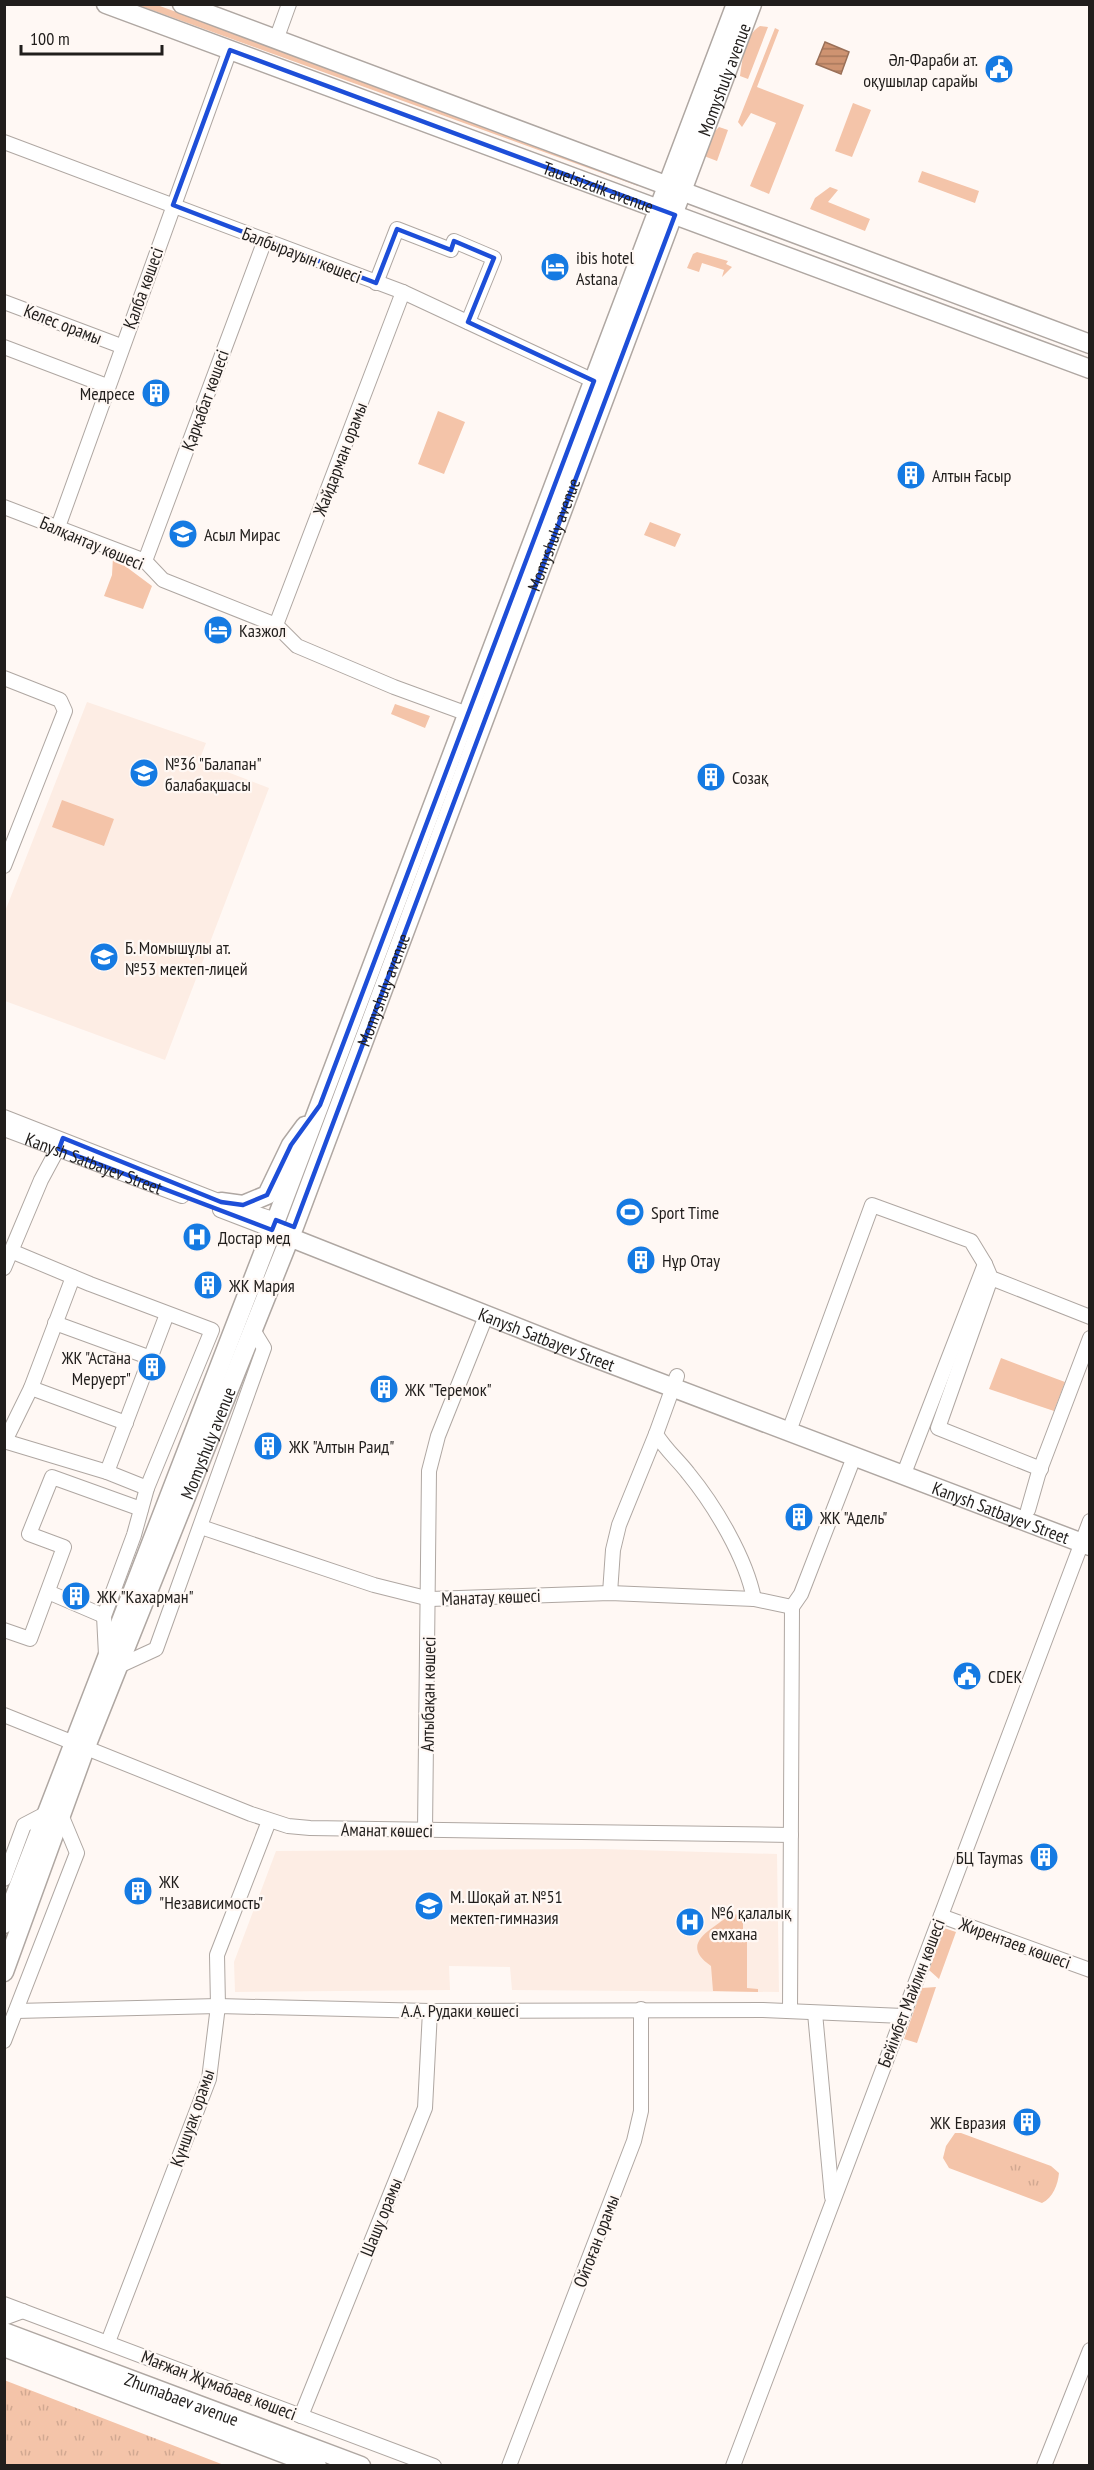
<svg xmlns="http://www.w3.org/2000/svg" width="1094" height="2470" viewBox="0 0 1094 2470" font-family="'PT Sans Narrow',sans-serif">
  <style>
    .built { fill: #fdede4 }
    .green { fill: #f4c4a9 }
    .park { fill: url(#park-tufts) }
    .water { fill: url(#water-rules); stroke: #9a7058; stroke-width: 1.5 }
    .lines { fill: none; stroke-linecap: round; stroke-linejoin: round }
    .minor-casing { stroke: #afa7a2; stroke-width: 16 }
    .major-casing { stroke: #afa7a2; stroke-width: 21 }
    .minor { stroke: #fff; stroke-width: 14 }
    .major { stroke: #fff; stroke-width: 18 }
    .marked { fill: none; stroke: #1d4ed8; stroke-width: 4.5; stroke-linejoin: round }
    .labels { text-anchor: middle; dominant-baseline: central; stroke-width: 4.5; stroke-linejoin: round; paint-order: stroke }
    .poi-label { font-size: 18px; fill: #211e1c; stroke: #fff8f4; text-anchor: start }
    .street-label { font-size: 18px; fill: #211e1c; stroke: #fff8f4 }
  </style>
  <defs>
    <pattern id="park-tufts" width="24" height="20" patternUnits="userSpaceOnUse" patternTransform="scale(1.5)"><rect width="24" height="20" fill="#f4c4a9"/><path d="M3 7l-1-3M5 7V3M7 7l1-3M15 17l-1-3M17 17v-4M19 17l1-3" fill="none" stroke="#d1a891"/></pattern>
    <pattern id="water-rules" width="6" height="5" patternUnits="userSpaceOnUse" patternTransform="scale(1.5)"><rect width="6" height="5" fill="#ce9371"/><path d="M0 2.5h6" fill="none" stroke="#a7775c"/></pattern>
  </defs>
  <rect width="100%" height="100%" fill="#fff8f4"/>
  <path class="built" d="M87 702 206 743 199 761 269 788 165 1060 5 1001 4 914Z
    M602 1849 777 1854 779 1992 512 1990 510 1967 449 1966 450 1990 235 1992 234 1962 276 1851Z"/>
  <path class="green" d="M138 5H157L640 179 638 186Z
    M760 26 768 27 748 79 740 76C743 58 744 36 760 26Z
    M775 28 779 30 757 87 804 105 769 194 750 186 776 123 751 113 742 127 738 122Z
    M853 103 871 110 852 157 835 151Z
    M719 127 728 130 717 161 704 156 713 133Z
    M922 171 979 191 975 203 918 182Z
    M830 187 838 190 828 202 870 219 865 231 810 209 815 198Z
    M697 252 728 261 726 264 732 267 722 277 724 270 702 263 699 272 687 268 693 254Z
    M438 411 465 422 444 474 418 464Z
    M650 522 681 534 675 547 644 535Z
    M113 557 152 586 143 609 104 596 112 575Z
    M395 704 430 716 425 728 391 714Z
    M62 800 114 819 104 846 52 827Z
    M1001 1358 1065 1382 1054 1411 989 1389Z
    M730 1914 743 1915V1929H747V1988L758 1989V1992L713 1991 711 1966C676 1942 717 1928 730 1914Z
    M944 1928 956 1932 939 1979 929 1970Z
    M936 1987 917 2043 904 2039 922 1988Z
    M955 2133H961L1051 2166 1059 2173C1058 2184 1053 2198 1042 2203L949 2168 943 2158 946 2146Z"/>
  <path class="park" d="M1012 2159 1048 2172 1040 2195 1004 2182Z
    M4 2380 224 2465H5Z"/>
  <path class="water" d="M825 42 849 52 841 74 816 64Z"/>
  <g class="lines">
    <g class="minor-casing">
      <g id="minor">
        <path d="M276 40 289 4"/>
        <path d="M4 142 403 292 594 381"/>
        <path d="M376 283 397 229 451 250 454 241 494 258 468 322"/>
        <path d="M4 302 121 346"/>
        <path d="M4 347 107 386"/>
        <path d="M4 507 145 561 163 580 276 625"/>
        <path d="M58 527 230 50"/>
        <path d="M145 561 265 240"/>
        <path d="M276 625 403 292"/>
        <path d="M276 625 297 646 394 687 476 717"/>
        <path d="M4 678 60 700 65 711 4 866"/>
        <path d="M4 1117 221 1202 276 1220"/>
        <path id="s1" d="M4 1129 182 1196"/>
        <path d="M220 1210 272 1230"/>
        <path d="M11 1251 90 1284 212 1330 147 1488 134 1535 104 1616 106 1655"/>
        <path d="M4 1268 41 1180 62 1141"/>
        <path d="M991 1278 938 1428 1041 1469"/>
        <path d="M55 1323 151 1358"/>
        <path d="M677 1376 656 1434C665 1449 678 1460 688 1473 715 1506 746 1558 754 1599"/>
        <path d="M31 1388 126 1423"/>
        <path d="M792 1423 872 1205 971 1241 985 1264 991 1278 1090 1317"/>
        <path d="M4 1441 107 1472 147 1488"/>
        <path d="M5 1441 31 1388 73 1277"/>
        <path d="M107 1472 167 1314"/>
        <path d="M903 1476 985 1264"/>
        <path d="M1028 1510 1038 1475 1090 1338"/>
        <path d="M201 1527 374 1585 430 1599 610 1593 754 1599 792 1607"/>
        <path d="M48 1592 104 1616"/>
        <path d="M610 1593 613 1550 619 1525 656 1434"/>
        <path d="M4 1630 30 1639 64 1547 29 1534 52 1477 141 1509"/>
        <path d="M119 1666 156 1649 264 1348 253 1330"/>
        <path d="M4 1715 251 1814 288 1826 310 1828 791 1835"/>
        <path d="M425 1831 429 1471 438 1436 486 1316"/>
        <path d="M4 1879 24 1825 47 1813"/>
        <path d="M941 1916 1090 1970"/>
        <path d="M16 2011 218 2006 430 2011 763 2010 903 2016"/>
        <path d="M790 2011 792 1607 801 1594 854 1457"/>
        <path d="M815 2013 832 2197"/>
        <path d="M4 2041 77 1853 62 1817"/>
        <path d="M4 2304 434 2466"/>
        <path d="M4 2318 23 2311"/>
        <path d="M108 2342 209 2079 218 2006 217 1955 269 1821"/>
        <path d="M301 2416 425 2108 430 2011"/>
        <path d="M509 2466 634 2141 641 2111V2009"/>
        <path d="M733 2466 1090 1521"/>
        <path d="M1044 2466 1090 2350"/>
      </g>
    </g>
    <g class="major-casing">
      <g id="major">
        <path id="s2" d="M106 4 1090 369"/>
        <path d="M182 4 1090 344"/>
        <path d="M221 1202 243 1205 267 1195 291 1145 305 1126"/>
        <path id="s3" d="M279 1233 582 1353 1090 1546"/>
        <path d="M4 1924 276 1220 736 4"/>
        <path id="s4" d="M4 1972 85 1749 294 1227 752 4"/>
        <path id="s5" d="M4 2332 361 2466"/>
        <path d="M4 2347 317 2466"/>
      </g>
    </g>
    <use href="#minor" class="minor"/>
    <use href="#major" class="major"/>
  </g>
  <path class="marked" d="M230 50 675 215 294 1227 276 1220 272 1230 59 1149 63 1138 221 1202 243 1205 267 1195 291 1145 320 1105 594 381 468 322 494 258 454 241 451 250 397 229 376 283 173 205Z"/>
  <defs>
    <g id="civic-disc" transform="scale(1.5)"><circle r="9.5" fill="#157ae2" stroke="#fff8f4"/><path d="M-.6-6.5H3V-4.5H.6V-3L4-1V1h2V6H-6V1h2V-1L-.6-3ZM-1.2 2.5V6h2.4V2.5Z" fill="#fff"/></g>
    <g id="hotel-disc" transform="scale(1.5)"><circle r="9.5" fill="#157ae2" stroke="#fff8f4"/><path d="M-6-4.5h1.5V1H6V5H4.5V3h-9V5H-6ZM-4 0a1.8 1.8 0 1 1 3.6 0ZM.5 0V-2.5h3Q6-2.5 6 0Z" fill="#fff"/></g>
    <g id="building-disc" transform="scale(1.5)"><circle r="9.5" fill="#157ae2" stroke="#fff8f4"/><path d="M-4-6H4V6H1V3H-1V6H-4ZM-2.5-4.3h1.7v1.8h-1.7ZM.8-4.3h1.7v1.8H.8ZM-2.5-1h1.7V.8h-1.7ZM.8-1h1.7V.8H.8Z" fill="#fff"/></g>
    <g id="school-disc" transform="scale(1.5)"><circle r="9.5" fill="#157ae2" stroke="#fff8f4"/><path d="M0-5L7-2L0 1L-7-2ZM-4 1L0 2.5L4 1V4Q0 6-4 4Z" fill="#fff"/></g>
    <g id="stadium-disc" transform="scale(1.5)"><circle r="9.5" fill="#157ae2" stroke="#fff8f4"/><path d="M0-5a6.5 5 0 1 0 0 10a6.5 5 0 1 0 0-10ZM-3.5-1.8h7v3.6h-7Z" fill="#fff"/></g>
    <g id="hospital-disc" transform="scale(1.5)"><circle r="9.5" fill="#157ae2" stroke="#fff8f4"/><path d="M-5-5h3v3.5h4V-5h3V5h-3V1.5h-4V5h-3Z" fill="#fff"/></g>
  </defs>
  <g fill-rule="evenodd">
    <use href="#civic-disc" x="999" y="69"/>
    <use href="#hotel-disc" x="555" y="267"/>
    <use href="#building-disc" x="156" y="393"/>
    <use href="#building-disc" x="911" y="475"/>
    <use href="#school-disc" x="183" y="534"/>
    <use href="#hotel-disc" x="218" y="630"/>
    <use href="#school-disc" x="144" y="773"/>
    <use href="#building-disc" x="711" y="777"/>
    <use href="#school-disc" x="104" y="957"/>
    <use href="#stadium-disc" x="630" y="1212"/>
    <use href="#hospital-disc" x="197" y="1237"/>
    <use href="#building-disc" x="641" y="1260"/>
    <use href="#building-disc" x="208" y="1285"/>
    <use href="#building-disc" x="152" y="1367"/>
    <use href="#building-disc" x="384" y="1389"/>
    <use href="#building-disc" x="268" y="1446"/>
    <use href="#building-disc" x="799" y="1517"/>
    <use href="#building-disc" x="76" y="1596"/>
    <use href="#civic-disc" x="967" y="1676"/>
    <use href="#building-disc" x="1044" y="1857"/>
    <use href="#building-disc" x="138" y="1891"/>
    <use href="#school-disc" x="429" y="1906"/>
    <use href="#hospital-disc" x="690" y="1922"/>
    <use href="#building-disc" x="1027" y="2122"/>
  </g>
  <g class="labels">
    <g class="poi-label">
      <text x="978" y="59" text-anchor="end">Әл-Фараби ат.<tspan x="978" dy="21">оқушылар сарайы</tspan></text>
      <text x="576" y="257">ibis hotel<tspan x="576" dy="21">Astana</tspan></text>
      <text x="135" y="393" text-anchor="end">Медресе</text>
      <text x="932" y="475">Алтын Ғасыр</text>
      <text x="204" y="534">Асыл Мирас</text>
      <text x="239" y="630">Казжол</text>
      <text x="165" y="763">№36 "Балапан"<tspan x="165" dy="21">балабақшасы</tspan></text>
      <text x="732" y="777">Созақ</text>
      <text x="125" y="947">Б. Момышұлы ат.<tspan x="125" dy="21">№53 мектеп-лицей</tspan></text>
      <text x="651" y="1212">Sport Time</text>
      <text x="218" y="1237">Достар мед</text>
      <text x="662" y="1260">Нұр Отау</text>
      <text x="229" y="1285">ЖК Мария</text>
      <text x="131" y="1357" text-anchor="end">ЖК "Астана<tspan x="131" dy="21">Меруерт"</tspan></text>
      <text x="405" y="1389">ЖК "Теремок"</text>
      <text x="289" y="1446">ЖК "Алтын Раид"</text>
      <text x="820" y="1517">ЖК "Адель"</text>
      <text x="97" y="1596">ЖК "Кахарман"</text>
      <text x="988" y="1676">CDEK</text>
      <text x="1023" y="1857" text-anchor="end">БЦ Taymas</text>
      <text x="159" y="1881">ЖК<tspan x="159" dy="21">"Независимость"</tspan></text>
      <text x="450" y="1896">М. Шоқай ат. №51<tspan x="450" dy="21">мектеп-гимназия</tspan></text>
      <text x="711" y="1912">№6 қалалық<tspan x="711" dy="21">емхана</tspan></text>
      <text x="1006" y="2122" text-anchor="end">ЖК Евразия</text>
    </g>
    <g class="street-label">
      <text stroke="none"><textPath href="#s4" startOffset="2025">Momyshuly avenue</textPath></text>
      <text stroke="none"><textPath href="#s2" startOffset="525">Tauelsizdik avenue</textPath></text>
      <text transform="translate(302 255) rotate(21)">Балбырауын көшесі</text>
      <text transform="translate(143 288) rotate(-70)">Қалба көшесі</text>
      <text transform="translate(63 324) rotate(21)">Келес орамы</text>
      <text transform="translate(205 400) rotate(-70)">Қарқабат көшесі</text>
      <text transform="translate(340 459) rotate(-69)">Жайдарман орамы</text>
      <text stroke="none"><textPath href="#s4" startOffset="1539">Momyshuly avenue</textPath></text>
      <text transform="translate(92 543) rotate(23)">Балқантау көшесі</text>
      <text stroke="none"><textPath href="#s4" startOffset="1053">Momyshuly avenue</textPath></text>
      <text stroke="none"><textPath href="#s1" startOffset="96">Kanysh Satbayev Street</textPath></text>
      <text stroke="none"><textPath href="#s3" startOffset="288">Kanysh Satbayev Street</textPath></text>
      <text stroke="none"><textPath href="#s4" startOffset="567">Momyshuly avenue</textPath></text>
      <text stroke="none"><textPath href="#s3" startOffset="774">Kanysh Satbayev Street</textPath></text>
      <text transform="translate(491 1597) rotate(-2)">Манатау көшесі</text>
      <text transform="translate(428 1694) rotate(-89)">Алтыбақан көшесі</text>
      <text transform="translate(387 1830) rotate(1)">Аманат көшесі</text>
      <text transform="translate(1015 1943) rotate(20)">Жирентаев көшесі</text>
      <text transform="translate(911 1993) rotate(-69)">Бейімбет Майлин көшесі</text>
      <text x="460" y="2010">А.А. Рудаки көшесі</text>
      <text transform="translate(192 2118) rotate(-71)">Күншуақ орамы</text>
      <text transform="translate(381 2217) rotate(-68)">Шашу орамы</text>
      <text transform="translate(596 2241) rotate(-69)">Ойтоған орамы</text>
      <text transform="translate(219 2385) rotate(21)">Мағжан Жұмабаев көшесі</text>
      <text stroke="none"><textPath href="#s5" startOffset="190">Zhumabaev avenue</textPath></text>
    </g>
  </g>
  <rect width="1094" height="2470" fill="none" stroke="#211e1c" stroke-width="12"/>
  <path d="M21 45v9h141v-9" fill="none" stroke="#211e1c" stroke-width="3"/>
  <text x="30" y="45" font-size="18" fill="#211e1c" stroke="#fff8f4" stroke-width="4.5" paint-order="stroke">100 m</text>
</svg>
